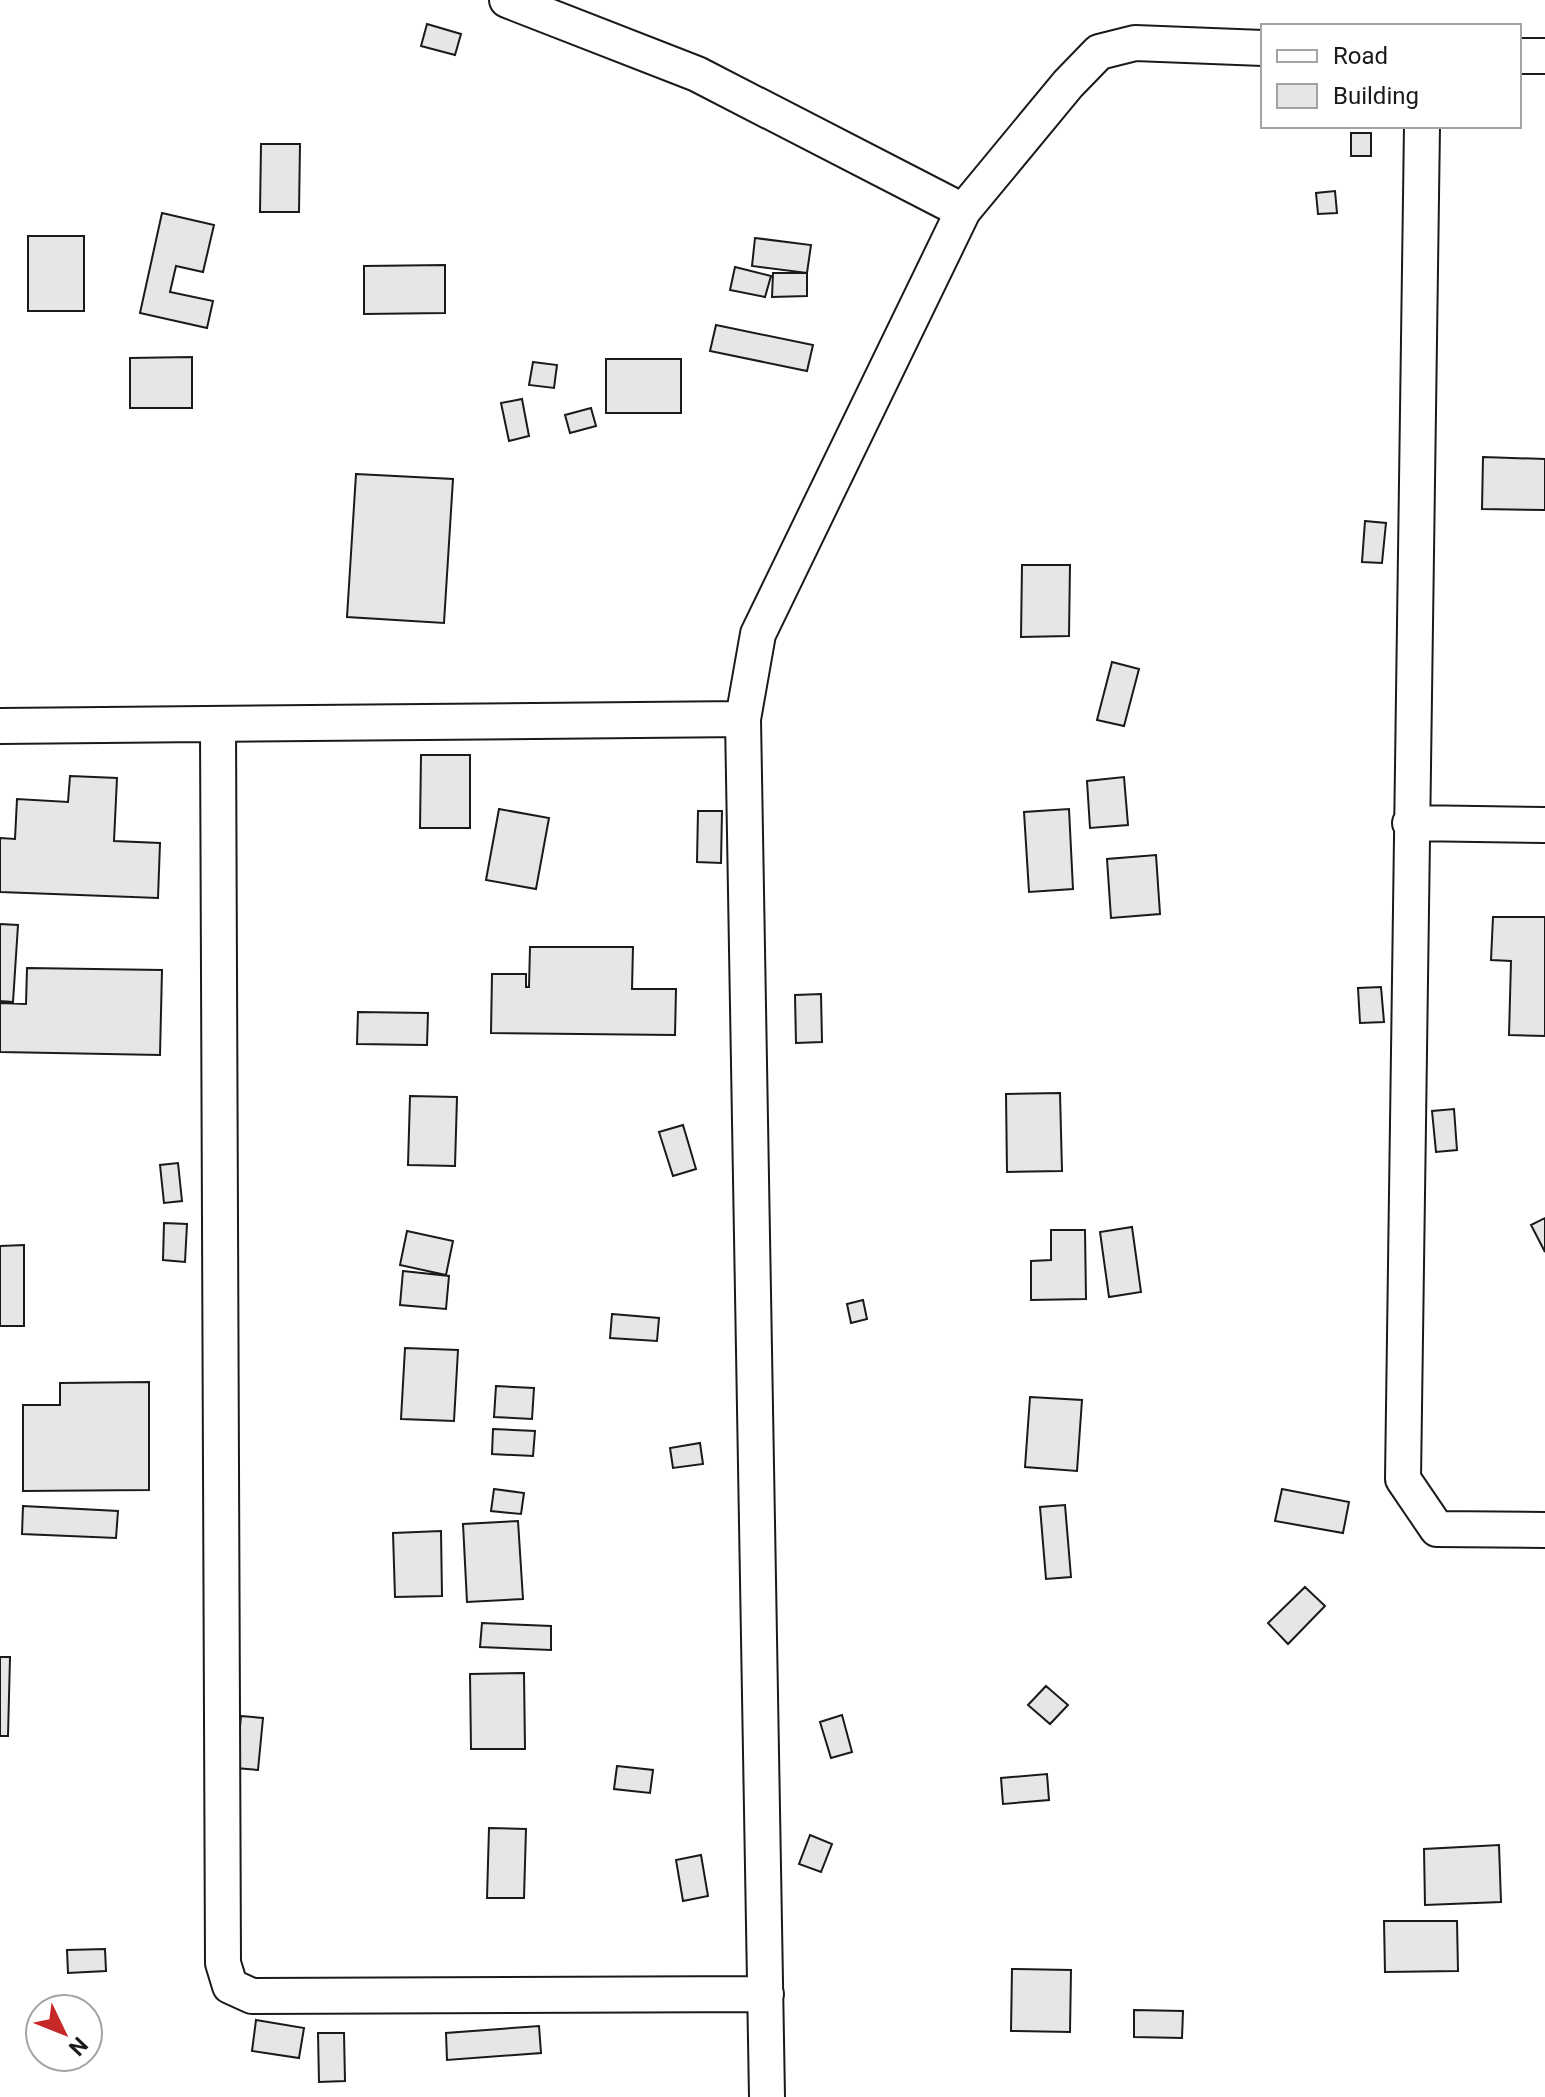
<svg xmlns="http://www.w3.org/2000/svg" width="1545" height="2097" viewBox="0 0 1545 2097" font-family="Roboto,sans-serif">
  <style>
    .building { fill: #e6e6e6; stroke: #1a1a1a; stroke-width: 2 }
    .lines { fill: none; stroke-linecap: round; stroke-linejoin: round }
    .minor-casing { stroke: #1a1a1a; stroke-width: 38 }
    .minor { stroke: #fff; stroke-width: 34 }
  </style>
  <rect width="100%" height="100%" fill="#fff"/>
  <path class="building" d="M427 24 461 34 455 55 421 46Z
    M1351 133H1371V156H1351Z
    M261 144H300L299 212H260Z
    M1335 191 1337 213 1318 214 1316 193Z
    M162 213 214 225 203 272 176 266 170 292 213 301 207 328 140 313Z
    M28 236H84V311H28Z
    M755 238 811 245 807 273 752 266Z
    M445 265V313L364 314V266Z
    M735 267 771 276 765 297 730 290Z
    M773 273H807V296L772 297Z
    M716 325 813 345 807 371 710 351Z
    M192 357V408H130V358Z
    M606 359H681V413H606Z
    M533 362 557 365 554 388 529 385Z
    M522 399 529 436 509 441 501 403Z
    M591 408 596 426 570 433 565 415Z
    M1483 457 1545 459V510L1482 509Z
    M356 474 453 479 444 623 347 617Z
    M1365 521 1386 523 1382 563 1362 562Z
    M1022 565H1070L1069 636 1021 637Z
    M1112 662 1139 669 1124 726 1097 720Z
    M421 755H470V828H420Z
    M70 776 117 778 114 841 160 843 158 898 0 892V838L15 839 17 799 68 802Z
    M1124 777 1128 825 1090 828 1087 781Z
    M499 809 549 818 536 889 486 880Z
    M1069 809 1073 889 1029 892 1024 812Z
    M698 811H722L721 863 697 862Z
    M1156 855 1160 914 1111 918 1107 859Z
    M1493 917H1545V1036L1509 1035 1511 961 1491 960Z
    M0 924 18 925 13 1002 0 1001Z
    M530 947H633L632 989H676L675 1035 491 1033 492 974H526V987H529Z
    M27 968 162 970 160 1055 0 1052V1003L26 1004Z
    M1381 987 1384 1022 1360 1023 1358 988Z
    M821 994 822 1042 796 1043 795 995Z
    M358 1012 428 1013 427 1045 357 1044Z
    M1060 1093 1062 1171 1007 1172 1006 1094Z
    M410 1096 457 1097 455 1166 408 1165Z
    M1454 1109 1457 1150 1436 1152 1432 1111Z
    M683 1125 696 1169 673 1176 659 1132Z
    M178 1163 182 1201 164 1203 160 1165Z
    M1545 1218V1252L1531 1225Z
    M164 1223 187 1224 185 1262 163 1260Z
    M1132 1227 1141 1292 1109 1297 1100 1232Z
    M1051 1230H1085L1086 1299 1031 1300V1261L1051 1260Z
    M407 1231 453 1241 446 1275 400 1265Z
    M24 1245V1326H0V1246Z
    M403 1271 449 1276 446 1309 400 1305Z
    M863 1300 867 1319 851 1323 847 1304Z
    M612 1314 659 1318 657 1341 610 1338Z
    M405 1348 458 1350 454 1421 401 1419Z
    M149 1382V1490L23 1491V1405H60V1383Z
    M496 1386 534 1388 532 1419 494 1417Z
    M1030 1397 1082 1400 1077 1471 1025 1467Z
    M493 1429 535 1431 533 1456 492 1454Z
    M700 1443 703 1464 673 1468 670 1448Z
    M494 1489 524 1493 521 1514 491 1511Z
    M1282 1489 1349 1502 1343 1533 1275 1521Z
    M1065 1505 1071 1577 1046 1579 1040 1507Z
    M23 1506 118 1511 116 1538 22 1534Z
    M518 1521 523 1599 467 1602 463 1524Z
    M441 1531 442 1596 395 1597 393 1533Z
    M1305 1587 1325 1606 1288 1644 1268 1623Z
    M482 1623 551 1626V1650L480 1647Z
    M0 1657H10L8 1736H0Z
    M524 1673 525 1749H471L470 1674Z
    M1046 1686 1068 1705 1050 1724 1028 1705Z
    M842 1715 852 1752 831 1758 820 1722Z
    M241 1716 263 1718 258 1770 236 1768Z
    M617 1766 653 1770 650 1793 614 1789Z
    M1047 1774 1049 1800 1003 1804 1001 1778Z
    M489 1828 526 1829 524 1898H487Z
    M810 1835 832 1844 821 1872 799 1864Z
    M1499 1845 1501 1902 1425 1905 1424 1849Z
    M701 1855 708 1896 683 1901 676 1860Z
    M1384 1921H1457L1458 1971 1385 1972Z
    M105 1949 106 1971 68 1973 67 1950Z
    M1012 1969 1071 1970 1070 2032 1011 2031Z
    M1134 2010 1183 2011 1182 2038 1134 2037Z
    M256 2020 304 2028 299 2058 252 2051Z
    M539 2026 541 2053 447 2060 446 2033Z
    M318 2033H344L345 2081 319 2082Z"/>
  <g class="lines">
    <g class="minor-casing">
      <path id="minor" d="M507 0 697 74 963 211
        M1519 56H1545
        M1422 126 1403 1479 1437 1529 1545 1530
        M743 719 758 634 963 211 1068 84 1099 52 1135 43 1263 48
        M0 726 743 719 767 2097
        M218 726 223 1963 230 1986 252 1996 766 1994
        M1410 823 1545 825"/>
    </g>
    <use href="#minor" class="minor"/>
  </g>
  <rect x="1261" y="24" width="260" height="104" fill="#ffffff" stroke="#a3a3a3" stroke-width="2"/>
  <rect x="1277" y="50" width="40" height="12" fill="#ffffff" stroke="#a3a3a3" stroke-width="2"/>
  <text x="1333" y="64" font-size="24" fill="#1a1a1a">Road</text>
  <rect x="1277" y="84" width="40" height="24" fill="#e6e6e6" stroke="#a3a3a3" stroke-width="2"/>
  <text x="1333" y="104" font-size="24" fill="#1a1a1a">Building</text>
  <g transform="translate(64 2033) rotate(133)"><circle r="38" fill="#ffffff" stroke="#a3a3a3" stroke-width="2"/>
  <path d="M0-6L14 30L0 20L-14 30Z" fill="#c62828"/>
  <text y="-12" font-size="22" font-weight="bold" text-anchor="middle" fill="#1a1a1a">N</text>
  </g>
</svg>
